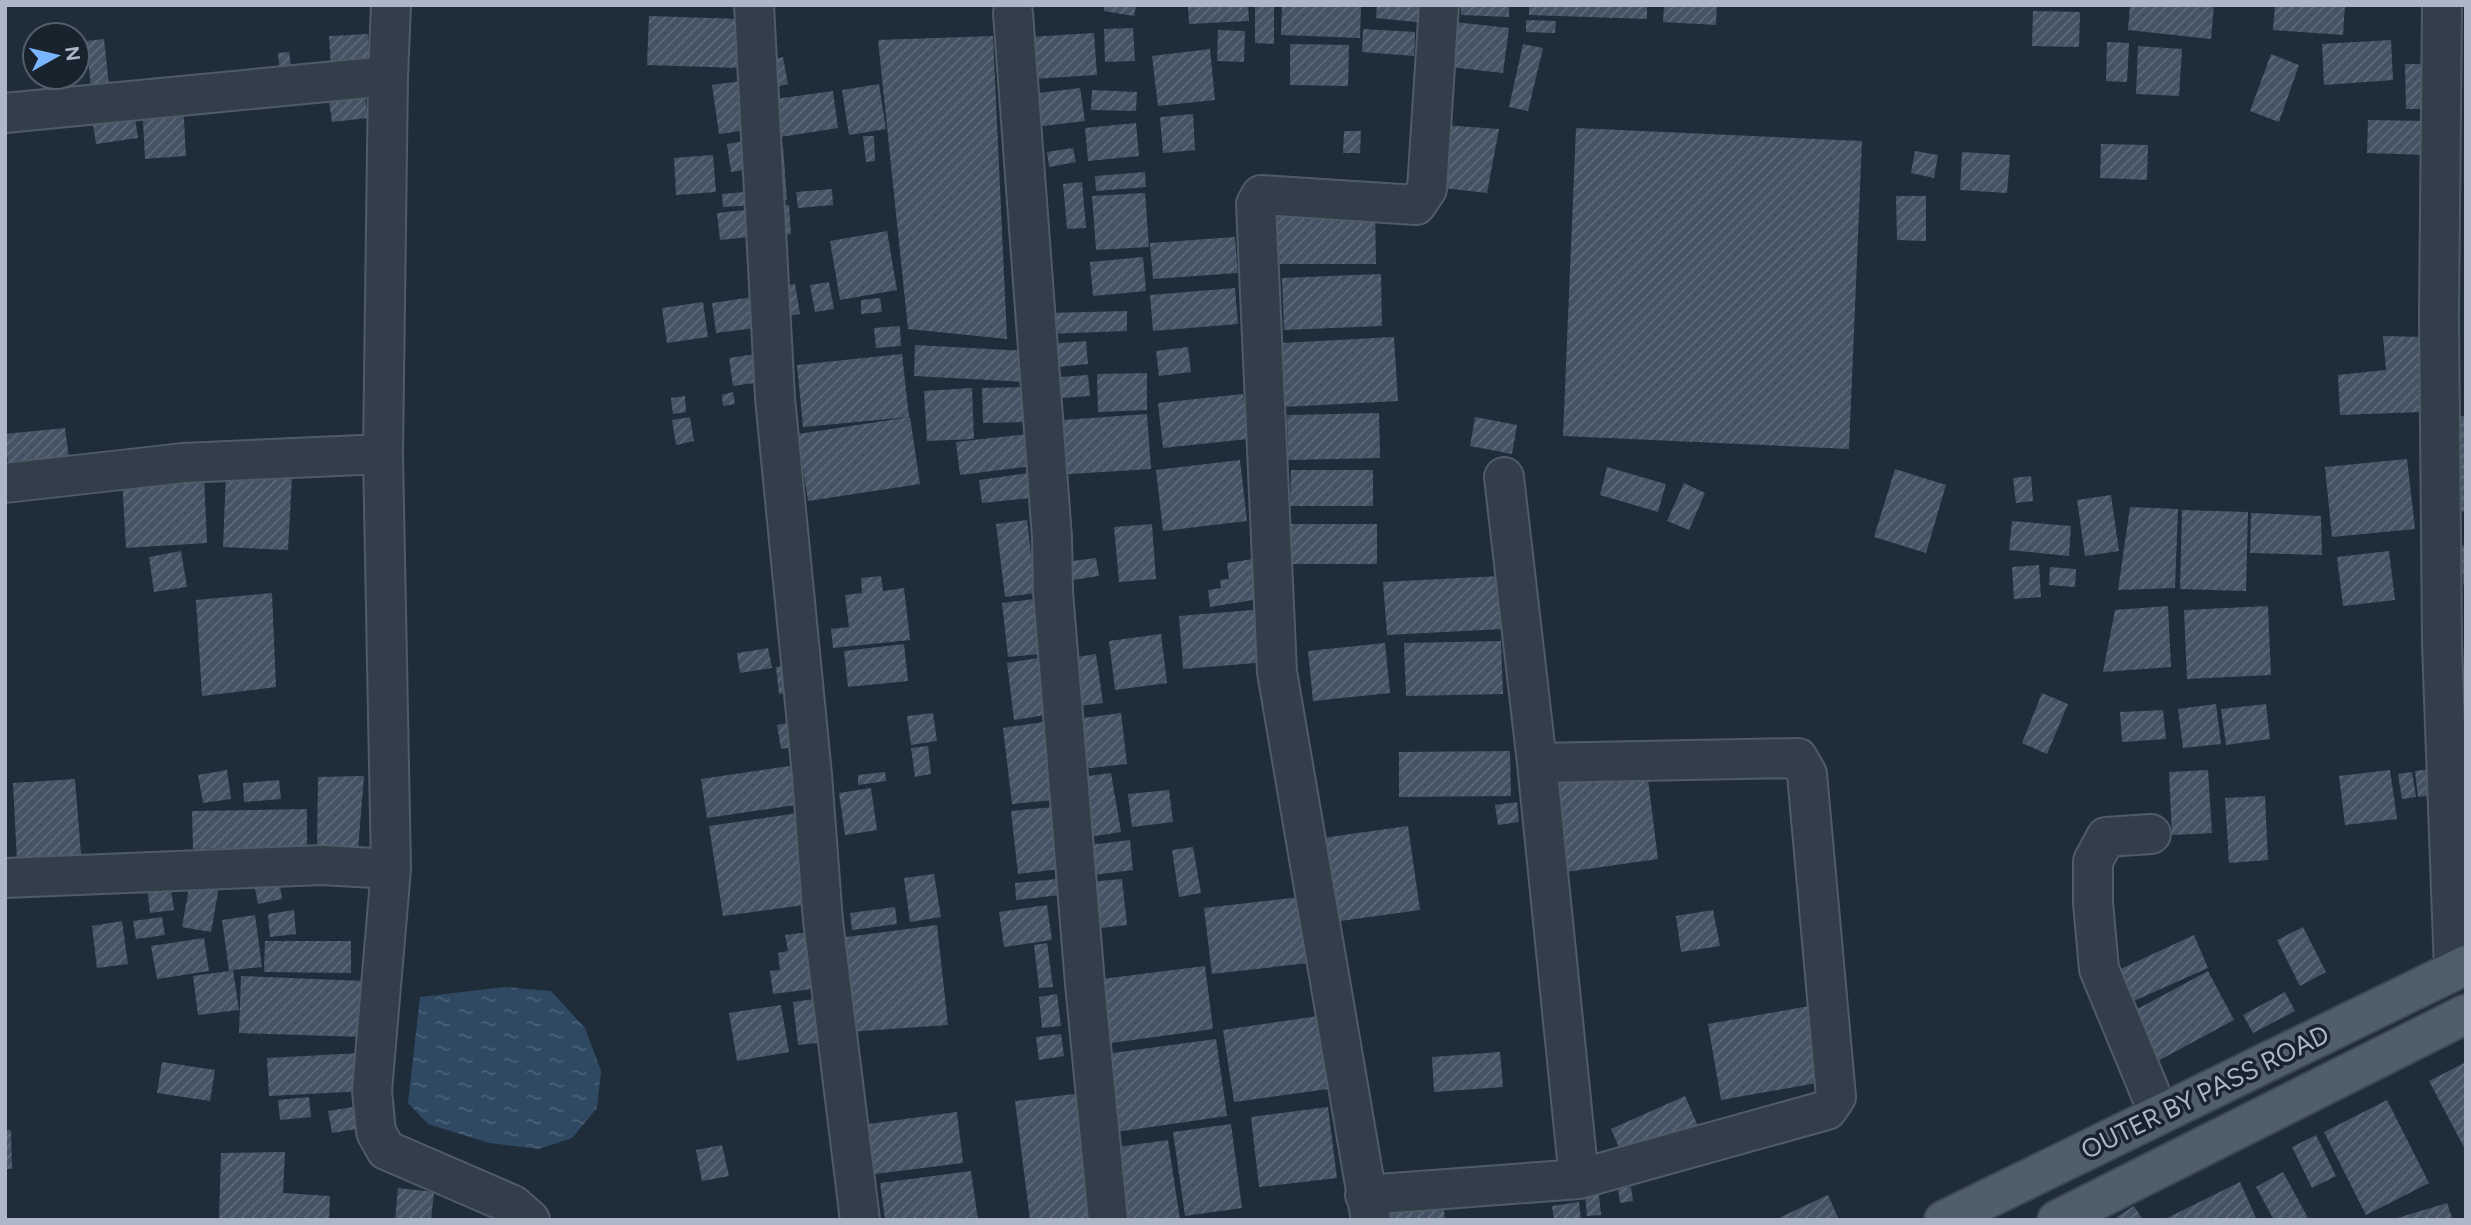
<svg xmlns="http://www.w3.org/2000/svg" width="2471" height="1225" viewBox="0 0 2471 1225" font-family="Figtree,sans-serif">
  <style>
    .water { fill: url(#water-ripples) }
    .building { fill: url(#building-hatch) }
    .lines { fill: none; stroke-linecap: round; stroke-linejoin: round }
    .street-casing { stroke: #505b68; stroke-width: 42 }
    .primary-casing { stroke: #3c4753; stroke-width: 42 }
    .street { stroke: #323e4a; stroke-width: 38 }
    .primary { stroke: #505d6a; stroke-width: 38 }
    .labels { text-anchor: middle; dominant-baseline: central; stroke-width: 7; stroke-linejoin: round; paint-order: stroke }
    .street-label { font-size: 26px; fill: #acb8c7; stroke: #18232e }
  </style>
  <defs>
    <pattern id="water-ripples" width="26" height="14" patternUnits="userSpaceOnUse" patternTransform="scale(1.75)"><rect width="26" height="14" fill="#304962"/><path d="M2 4q2-2 4 0t4 0M15 11q2-2 4 0t4 0" fill="none" stroke="#4b6177"/></pattern>
    <pattern id="building-hatch" width="6" height="6" patternUnits="userSpaceOnUse" patternTransform="scale(1.75)"><rect width="6" height="6" fill="#445364"/><path d="M-1 1l2-2M0 6l6-6M5 7l2-2" fill="none" stroke="#5c6a79"/></pattern>
  </defs>
  <rect width="100%" height="100%" fill="#1f2c3a"/>
  <path class="water" d="M505 987 551 991 585 1028 601 1071 597 1108 572 1138 539 1149 489 1143 428 1124 408 1103 420 997Z"/>
  <path class="building" d="M1105 5H1136L1134 16 1104 11Z
    M1188 5H1248L1249 21 1189 24Z
    M1255 5H1274V44L1255 43Z
    M1282 5 1361 7 1360 38 1281 35Z
    M1377 5H1427L1425 23 1376 18Z
    M1461 5H1509V17L1461 15Z
    M1529 5H1647V19L1529 15Z
    M1664 5H1717L1716 25 1663 22Z
    M2130 5H2214L2211 39 2128 30Z
    M2275 5H2345L2343 35 2273 30Z
    M2033 11 2080 12 2079 47 2032 46Z
    M649 16 741 19 740 68 647 65Z
    M1526 20 1556 21 1555 33 1526 32Z
    M1446 21 1509 28 1503 73 1440 66Z
    M1133 28 1135 61 1105 62 1104 29Z
    M1363 29 1415 32 1414 56 1362 52Z
    M1218 30 1245 31 1244 62 1217 61Z
    M1094 33 1097 75 1032 79 1029 37Z
    M368 34 370 65 331 67 329 36Z
    M993 36 1007 339 908 329 878 40Z
    M104 39 109 85 91 87 86 41Z
    M2391 40 2393 80 2324 85 2322 44Z
    M2107 42 2129 43 2127 82 2106 81Z
    M1290 44 1349 45 1348 86 1290 85Z
    M1523 44 1543 48 1528 111 1509 107Z
    M2138 46 2182 49 2179 96 2136 94Z
    M1210 49 1215 100 1158 106 1152 56Z
    M289 52 292 71 280 73 278 53Z
    M2271 54 2299 65 2279 122 2250 111Z
    M783 57 788 84 769 89 763 62Z
    M2405 64H2432V109H2406Z
    M741 81 748 130 719 134 712 85Z
    M879 84 886 129 849 135 842 90Z
    M1080 88 1085 121 1026 128 1022 95Z
    M1092 90 1137 92 1136 111 1091 110Z
    M364 91 368 118 332 122 328 95Z
    M833 91 838 128 774 138 768 100Z
    M183 102 186 156 145 159 142 103Z
    M133 104 138 138 96 144 91 110Z
    M1193 114 1195 150 1163 153 1160 117Z
    M2368 120 2430 121 2429 155 2367 153Z
    M1136 123 1139 156 1088 161 1085 128Z
    M1443 125 1499 129 1487 193 1443 188Z
    M1576 128 1862 141 1849 449 1563 436Z
    M1344 131H1361L1360 153H1343Z
    M863 136H874L875 161 866 162Z
    M751 140 756 168 731 172 727 144Z
    M2101 144 2148 145 2147 180 2100 178Z
    M783 146 787 200 770 201 766 148Z
    M1073 148 1076 162 1049 167 1047 152Z
    M1915 151 1938 155 1934 178 1911 173Z
    M1962 152 2010 155 2007 193 1960 190Z
    M713 155 716 192 676 195 674 158Z
    M1145 172 1146 187 1096 191 1095 176Z
    M1082 182 1086 228 1067 229 1063 184Z
    M832 189 833 205 798 208 796 192Z
    M755 191 756 205 723 207 722 194Z
    M1145 193 1149 247 1096 250 1092 196Z
    M1896 196H1926V241L1897 240Z
    M789 205 791 234 773 235 771 206Z
    M1375 205 1376 264H1273L1272 206Z
    M754 209 758 236 720 240 717 213Z
    M887 231 897 290 840 300 830 241Z
    M1235 237 1238 273 1153 279 1150 243Z
    M1143 257 1146 291 1093 296 1090 262Z
    M1381 274 1382 326 1284 330 1282 278Z
    M829 282 834 309 815 312 810 285Z
    M795 284 800 314 787 316 783 286Z
    M1235 288 1238 324 1153 331 1150 295Z
    M760 296 764 327 716 333 712 303Z
    M880 298 882 312 861 314V300Z
    M703 302 708 337 667 343 662 308Z
    M1127 311V331L1047 334V313Z
    M900 326 901 346 876 348 874 328Z
    M2383 336 2424 337 2421 412 2340 415 2338 375 2386 370Z
    M1394 337 1398 401 1284 407 1281 343Z
    M1086 341 1088 364 1047 368 1045 344Z
    M915 345 1026 351 1025 382 914 376Z
    M1188 347 1191 372 1159 376 1156 351Z
    M763 353 767 381 733 386 729 358Z
    M902 354 909 417 803 427 797 365Z
    M1147 373V410L1098 412 1097 374Z
    M1088 375 1090 396 1047 399 1046 378Z
    M1027 387V422L983 423 982 388Z
    M972 388 974 439 927 441 924 391Z
    M733 392 735 404 723 406 722 395Z
    M1243 394 1248 439 1163 448 1158 403Z
    M685 396 686 412 673 414 671 398Z
    M1379 413 1380 458 1288 460 1287 415Z
    M1147 414 1151 469 1053 475 1049 421Z
    M2466 416V511L2451 513 2444 417Z
    M690 417 694 441 676 445 672 420Z
    M910 417 920 484 808 501 798 434Z
    M1475 417 1517 425 1512 454 1470 446Z
    M65 428 70 466 9 473 5 434Z
    M1028 434 1032 466 960 475 956 442Z
    M2407 459 2415 529 2332 537 2325 467Z
    M1240 460 1247 521 1163 531 1156 470Z
    M1607 467 1666 484 1658 512 1600 495Z
    M1895 469 1946 485 1926 553 1874 537Z
    M1291 470H1373V506H1290Z
    M1028 473 1030 498 982 503 979 480Z
    M226 474 292 477 288 550 223 547Z
    M204 475 207 543 126 548 122 479Z
    M2031 476 2033 501 2016 503 2013 478Z
    M1684 483 1705 493 1689 530 1667 521Z
    M2111 495 2119 551 2085 556 2077 500Z
    M2130 507 2178 509 2175 588 2118 590Z
    M2182 510 2248 512 2246 591 2180 589Z
    M2251 513 2321 516 2322 555 2250 553Z
    M1027 520 1036 593 1005 597 996 524Z
    M2012 521 2071 526 2069 556 2009 550Z
    M1152 524 1156 579 1119 582 1114 527Z
    M1287 524H1377V564H1287Z
    M2466 545V589H2464L2460 546Z
    M181 551 187 587 154 592 149 557Z
    M2389 551 2395 600 2343 606 2337 557Z
    M1096 558 1099 576 1059 582 1056 563Z
    M1253 559 1259 599 1210 607 1208 590 1221 588 1220 580 1229 579 1227 563Z
    M2039 565 2041 597 2014 599 2012 567Z
    M2050 567 2076 569 2075 587 2049 585Z
    M881 576 883 591 904 588 910 640 833 648 831 629 849 627 845 595 862 593 861 578Z
    M1500 576 1503 629 1387 635 1383 582Z
    M272 593 276 687 202 696 196 600Z
    M1034 599 1040 654 1008 657 1002 603Z
    M2168 606 2171 667 2103 672 2115 610Z
    M2268 606 2271 675 2187 679 2184 610Z
    M1264 609 1268 662 1183 669 1179 616Z
    M1161 634 1167 683 1115 690 1109 641Z
    M1501 641 1503 694 1406 696 1404 643Z
    M1385 643 1390 693 1313 701 1308 651Z
    M904 644 908 681 848 687 844 651Z
    M768 648 772 668 740 673 737 653Z
    M1096 654 1103 703 1070 707 1064 659Z
    M1038 658 1045 715 1014 720 1007 663Z
    M796 664 799 691 779 694 776 667Z
    M2042 693 2068 704 2047 754 2022 743Z
    M2216 704 2221 744 2183 748 2178 709Z
    M2266 704 2270 739 2226 745 2221 709Z
    M2163 710 2166 739 2122 742 2120 712Z
    M933 713 937 741 911 745 907 716Z
    M1121 713 1127 764 1081 769 1075 719Z
    M798 721 802 746 781 749 777 725Z
    M1044 722 1054 800 1012 804 1003 728Z
    M928 746 931 774 915 777 911 748Z
    M1510 751 1511 796 1399 797V752Z
    M803 764 809 803 707 818 701 779Z
    M1646 764 1658 859 1566 872 1553 776Z
    M2432 769 2435 795 2418 797 2415 771Z
    M227 770 231 799 203 803 198 775Z
    M2208 770 2212 833 2172 835 2169 772Z
    M2390 770 2397 819 2345 825 2339 776Z
    M885 772 886 781 858 785V775Z
    M2412 772 2416 797 2402 799 2398 774Z
    M1111 773 1121 832 1082 838 1073 778Z
    M364 776 358 850 317 849 318 777Z
    M75 779 81 854 17 861 13 783Z
    M279 780 281 799 244 802 243 783Z
    M871 788 877 830 845 835 839 793Z
    M1169 790 1173 822 1132 827 1128 794Z
    M2265 796 2268 860 2229 863 2225 798Z
    M1517 802 1519 822 1498 825 1495 805Z
    M1053 807 1060 869 1018 874 1011 811Z
    M307 809V847L193 849 192 811Z
    M806 812 819 903 723 916 709 826Z
    M1408 826 1420 910 1333 922 1322 838Z
    M1130 840 1133 870 1085 876 1081 846Z
    M1193 847 1201 893 1179 897 1172 850Z
    M192 870 221 875 211 932 182 927Z
    M278 873 282 899 258 904 253 878Z
    M934 874 941 917 910 922 904 878Z
    M1068 878 1070 894 1016 900 1015 883Z
    M1122 879 1127 925 1093 929 1089 882Z
    M170 884 174 910 150 913 147 887Z
    M1300 897 1308 963 1212 974 1204 908Z
    M1047 905 1052 940 1004 947 999 912Z
    M895 907 897 924 852 930 850 913Z
    M294 910 296 934 270 937 268 914Z
    M1713 910 1720 946 1681 952 1676 916Z
    M255 915 262 967 233 970 239 1010 198 1015 193 976 229 971 222 920Z
    M162 917 165 935 136 939 133 921Z
    M122 921 128 964 97 968 92 926Z
    M937 925 948 1025 848 1032 839 938Z
    M2303 927 2326 972 2300 986 2277 940Z
    M819 931 827 987 773 994 770 971 780 970 778 953 788 951 785 935Z
    M2194 935 2208 968 2127 1004 2112 973Z
    M204 938 209 971 157 979 151 946Z
    M265 941H351V973L264 972Z
    M1047 943 1053 987 1039 988 1034 945Z
    M1205 966 1213 1029 1111 1043 1102 979Z
    M2208 971 2234 1020 2156 1062 2130 1013Z
    M241 976 364 981 362 1037 239 1033Z
    M2285 992 2295 1011 2253 1033 2243 1015Z
    M1057 994 1061 1026 1042 1028 1039 997Z
    M829 997 835 1041 798 1045 793 1002Z
    M781 1005 789 1052 737 1061 729 1013Z
    M1815 1005 1828 1081 1721 1100 1708 1024Z
    M1318 1016 1328 1089 1234 1102 1223 1030Z
    M1061 1034 1064 1056 1039 1060 1036 1037Z
    M1216 1039 1227 1116 1116 1132 1105 1054Z
    M1500 1052 1503 1087 1434 1092 1432 1057Z
    M362 1053 364 1091 269 1096 267 1058Z
    M162 1062 215 1070 210 1101 157 1093Z
    M2466 1062V1151L2429 1081Z
    M1082 1093 1098 1220H1030L1015 1101Z
    M1685 1096 1698 1126 1624 1159 1611 1129Z
    M309 1097 311 1117 280 1120 278 1100Z
    M2387 1100 2429 1183 2366 1215 2324 1132Z
    M358 1106 362 1128 332 1133 328 1111Z
    M1328 1107 1337 1178 1259 1187 1251 1117Z
    M957 1112 963 1163 875 1174 868 1124Z
    M1231 1124 1242 1208 1185 1216 1173 1132Z
    M5 1130H11L12 1169H5Z
    M2316 1135 2336 1176 2312 1188 2292 1147Z
    M1168 1140 1180 1220H1128L1117 1147Z
    M722 1145 729 1176 702 1181 696 1150Z
    M285 1152 283 1193 330 1196 329 1220H219L221 1153Z
    M971 1171 978 1220H885L880 1183Z
    M2283 1172 2309 1220H2274L2256 1187Z
    M2240 1182 2257 1220H2163Z
    M1631 1187 1633 1201 1620 1203 1618 1188Z
    M398 1188 434 1192 431 1220H395Z
    M1599 1195 1601 1215 1587 1216 1585 1196Z
    M1828 1195 1839 1220H1774Z
    M1443 1202 1445 1220H1387L1386 1209Z
    M1579 1202 1581 1220H1554L1552 1206Z
    M2447 1203 2453 1220H2394V1219Z
    M2134 1206 2143 1220H2112Z"/>
  <g class="lines">
    <g class="street-casing">
      <path id="street" d="M391 5 388 76 383 454 391 869 372 1091 376 1132 386 1150 513 1205 530 1220
        M754 5 775 398 812 775 823 921 860 1220
        M2442 5 2439 316 2442 645 2454 970
        M1013 13 1052 538 1053 592 1085 984 1108 1220
        M5 113 388 76
        M1504 477 1537 763 1579 1179
        M5 483 183 463 383 454
        M2151 834 2106 837 2093 861V903L2099 969 2159 1114
        M5 878 322 865 391 869
        M1365 1195 1579 1179 1827 1110 1836 1097 1807 774 1798 758 1537 763
        M1371 1220 1277 672 1256 204 1261 195 1416 205 1427 189 1439 5"/>
    </g>
    <g class="primary-casing">
      <path id="primary" d="M1944 1220 2466 965
        M2057 1220 2466 1014"/>
    </g>
    <use href="#street" class="street"/>
    <use href="#primary" class="primary"/>
  </g>
  <g class="labels">
    <g class="street-label">
      <text transform="translate(2205 1092) rotate(-26)">OUTER BY PASS ROAD</text>
    </g>
  </g>
  <rect width="2471" height="1225" fill="none" stroke="#acb8c7" stroke-width="14"/>
  <g transform="translate(56 56) rotate(82)"><circle r="33" fill="#18232e" stroke="#535f6b" stroke-width="2"/>
  <path d="M0-5L12 26L0 18L-12 26Z" fill="#79b6ff"/>
  <text y="-10" font-size="19" font-weight="bold" text-anchor="middle" fill="#acb8c7">N</text>
  </g>
</svg>
